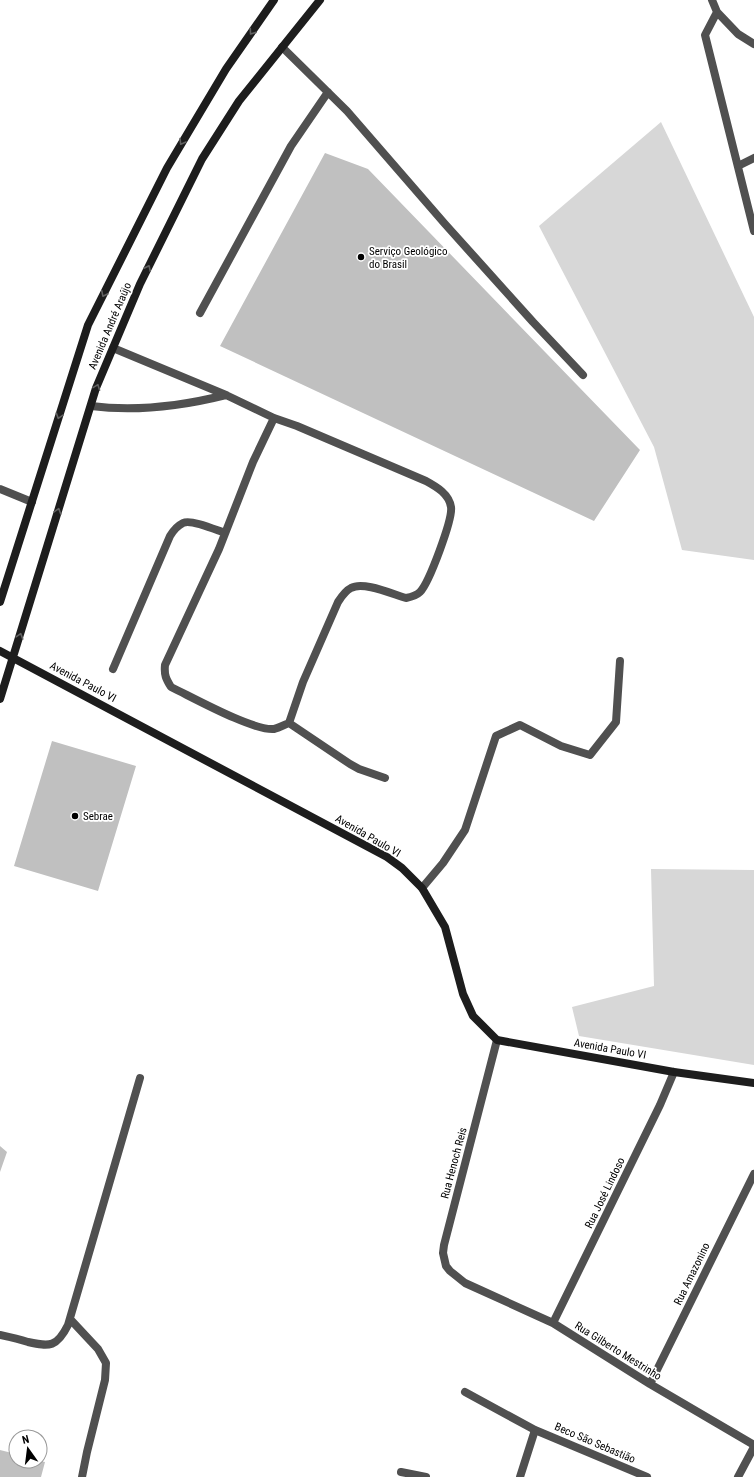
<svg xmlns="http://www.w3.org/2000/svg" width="754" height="1477" viewBox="0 0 754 1477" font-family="'Roboto Condensed',sans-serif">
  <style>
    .green { fill: #d7d7d7 }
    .building { fill: #c0c0c0 }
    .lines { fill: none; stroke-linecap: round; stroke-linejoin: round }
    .lane { stroke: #505050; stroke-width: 8 }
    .street { stroke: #505050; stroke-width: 8 }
    .secondary { stroke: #1d1d1d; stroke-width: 8 }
    .oneway { stroke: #616161 }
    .poi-dot { fill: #000; stroke: #fff; stroke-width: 1.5 }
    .labels { text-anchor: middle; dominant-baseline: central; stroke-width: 3.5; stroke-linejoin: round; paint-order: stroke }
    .poi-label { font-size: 11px; fill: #000; stroke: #fff; text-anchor: start }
    .street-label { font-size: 11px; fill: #000; stroke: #fff }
  </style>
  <rect width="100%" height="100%" fill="#fff"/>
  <path class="green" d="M661 122 754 317V560L682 550 654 447 539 226Z
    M651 869 754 870V1065L579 1036 572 1007 654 986Z"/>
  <path class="building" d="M325 153 368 169 640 450 594 521 220 346Z
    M52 741 136 766 98 891 14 866Z
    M0 1146 7 1152 0 1172Z
    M0 1450 16 1454V1461H40L45 1462 41 1477H0Z"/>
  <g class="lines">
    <path class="lane" d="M712 0 717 12 738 34 754 44
      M717 12 705 35 754 231
      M282 47 347 111 445 224 533 322 583 375
      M738 166 754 158
      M200 313 291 146 328 92
      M113 348 226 395 274 418 297 426 426 481C437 487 449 494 451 507 453 519 429 583 420 592 416 596 411 597 406 598 392 594 363 581 351 588 345 591 342 596 338 602L303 682 289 723C284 725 279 728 274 729 253 731 192 697 171 687 166 679 164 675 165 665L219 549 253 462 274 418
      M91 406C136 412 182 406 226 395
      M0 489 32 502
      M113 669 170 536C173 531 177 526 183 523 191 519 216 530 225 533
      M289 723 350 764 359 769 385 778
      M422 888 443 863 465 830 496 736 520 725 561 746 590 755 616 722 620 661
      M70 1319 98 1349 106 1363 105 1380 87 1452 82 1477
      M0 1335C9 1337 18 1339 28 1342 50 1347 57 1347 68 1325L140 1078"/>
    <path class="street" d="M497 1040 444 1245 443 1253 446 1266 450 1271 465 1283 553 1323 650 1384 754 1445
      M553 1323 660 1105 674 1072
      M650 1384 754 1174
      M465 1392 535 1430 647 1477
      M401 1472 426 1477
      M520 1477 535 1430
      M738 1477 754 1447"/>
    <path class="secondary" d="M0 602 88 325 167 168 226 69 274 0
      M0 651 387 857 402 868 422 888 445 927 463 994 473 1016 497 1040 674 1072 754 1083
      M0 699 96 388 140 284 202 159 239 101 320 0"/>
  </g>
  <defs><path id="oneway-chevron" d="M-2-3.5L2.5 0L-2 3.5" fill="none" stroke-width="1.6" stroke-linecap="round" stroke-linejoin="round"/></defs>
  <g class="oneway">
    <use href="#oneway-chevron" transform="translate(252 32) rotate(125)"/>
    <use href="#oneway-chevron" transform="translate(182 142) rotate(121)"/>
    <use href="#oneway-chevron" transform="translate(148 268) rotate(-64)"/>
    <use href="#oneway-chevron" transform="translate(104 294) rotate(116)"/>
    <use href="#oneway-chevron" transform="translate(97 387) rotate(-69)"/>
    <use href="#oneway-chevron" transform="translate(59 416) rotate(108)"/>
    <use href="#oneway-chevron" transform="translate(58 511) rotate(-73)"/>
    <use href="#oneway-chevron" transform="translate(20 636) rotate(-73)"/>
  </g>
  <g class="poi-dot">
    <circle cx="361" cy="257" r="4"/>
    <circle cx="75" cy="816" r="4"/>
  </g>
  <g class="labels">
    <g class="poi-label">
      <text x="369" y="251">Serviço Geológico<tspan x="369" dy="13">do Brasil</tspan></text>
      <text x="83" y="816">Sebrae</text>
    </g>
    <g class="street-label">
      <text transform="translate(110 326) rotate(-67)">Avenida André Araújo</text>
      <text transform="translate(83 682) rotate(28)">Avenida Paulo VI</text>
      <text transform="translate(368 836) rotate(30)">Avenida Paulo VI</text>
      <text transform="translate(610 1049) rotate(10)">Avenida Paulo VI</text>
      <text transform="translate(454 1163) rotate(-75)">Rua Henoch Reis</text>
      <text transform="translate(605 1193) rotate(-64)">Rua José Lindoso</text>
      <text transform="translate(692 1274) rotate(-64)">Rua Amazonino</text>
      <text transform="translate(618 1351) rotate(32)">Rua Gilberto Mestrinho</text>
      <text transform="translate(595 1443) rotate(23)">Beco São Sebastião</text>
    </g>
  </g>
  <g transform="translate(28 1449) rotate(346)"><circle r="19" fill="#ffffff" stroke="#999999"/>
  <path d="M0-3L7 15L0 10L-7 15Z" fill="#000000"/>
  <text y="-6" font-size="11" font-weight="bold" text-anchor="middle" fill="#000000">N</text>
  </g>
</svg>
